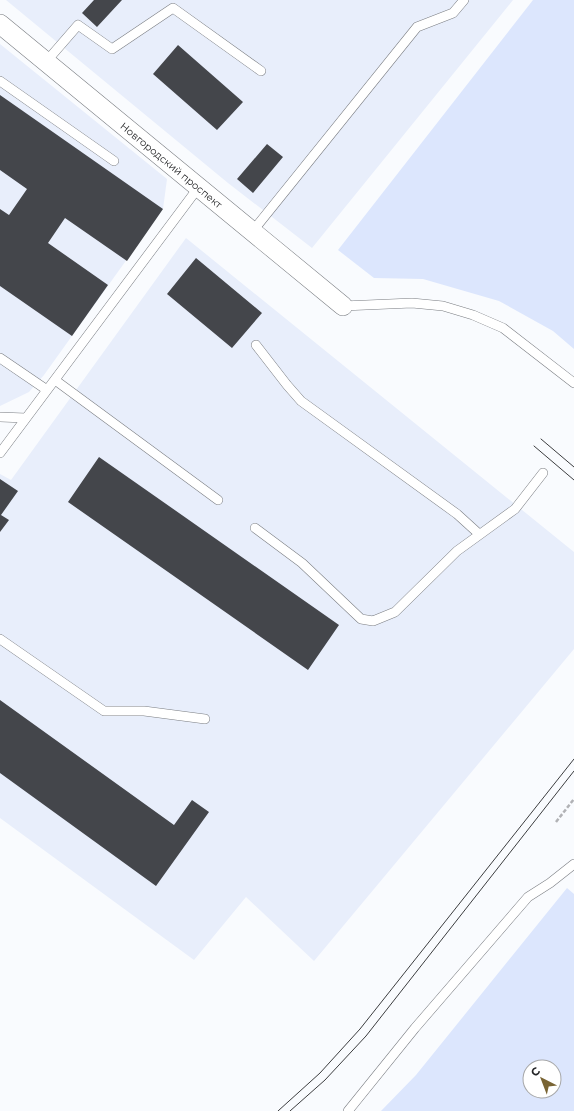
<svg xmlns="http://www.w3.org/2000/svg" width="574" height="1111" viewBox="0 0 574 1111" font-family="Montserrat,sans-serif">
  <style>
    .built { fill: #e8eefb }
    .green { fill: #dce6fd; fill-rule: evenodd }
    .building { fill: #44464b }
    .lines { fill: none; stroke-linecap: round; stroke-linejoin: round }
    .service-casing { stroke: #7a7d82; stroke-width: 10 }
    .minor-casing { stroke: #7a7d82; stroke-width: 20 }
    .path { stroke: #b1b2b5; stroke-width: 2.5; stroke-dasharray: 4 2; stroke-linecap: butt }
    .service { stroke: #fff; stroke-width: 9 }
    .minor { stroke: #fff; stroke-width: 19 }
    .tram { stroke: #3c3d3f; stroke-width: 1 }
    .labels { text-anchor: middle; dominant-baseline: central; stroke-width: 4; stroke-linejoin: round; paint-order: stroke }
    .street-label { font-size: 10px; fill: #242527; stroke: #fff }
  </style>
  <rect width="100%" height="100%" fill="#f9fbfe"/>
  <path class="built" d="M6 0H513L312 248 228 183Z
    M0 44 167 179 163 209 44 375 29 392 0 406Z
    M186 238 574 552V649L314 961 246 897 194 960 0 818V474L11 480Z"/>
  <path class="green" d="M533 0H574V349L553 331 499 301 423 279 374 278 338 250Z
    M567 888 574 894V1111H381L416 1075ZM530 1067H554V1091H530Z"/>
  <path class="building" d="M94 0H122L97 27 82 13Z
    M178 45 243 102 217 130 153 74Z
    M0 95 163 209 127 261 65 218 48 243 108 285 72 336 0 286V209L9 215 27 189 0 170Z
    M267 144 283 157 253 193 237 179Z
    M196 258 262 313 232 348 167 294Z
    M99 457 339 625 308 670 68 502Z
    M0 479 18 491 1 515 9 520 0 532Z
    M0 700 174 825 192 800 209 812 156 886 0 773Z"/>
  <g class="lines">
    <g class="service-casing">
      <path id="service" d="M45 63 78 25 112 49 173 8 261 71
        M0 81 114 161
        M252 232 417 27 453 13 464 0
        M343 306 412 303 443 306 473 315 503 328 574 383
        M256 345 287 385 301 401 457 514 479 534
        M0 358 47 390
        M55 380 218 500
        M0 417 26 418
        M0 453 198 188
        M255 528 302 563 361 619 373 621 395 612 457 551 515 509 543 473
        M0 639 104 711H144L205 719
        M348 1111 415 1028 528 897 550 883 574 864"/>
    </g>
    <g class="minor-casing">
      <g id="minor">
        <path id="s1" d="M0 24 343 306"/>
      </g>
    </g>
    <path class="path" d="M556 822 574 799"/>
    <use href="#service" class="service"/>
    <use href="#minor" class="minor"/>
    <path class="tram" d="M541 439 574 467
      M534 446 574 480
      M278 1111 320 1073 360 1029 574 759
      M290 1111 325 1080 366 1036 574 771"/>
  </g>
  <g class="labels">
    <g class="street-label">
      <text stroke="none"><textPath href="#s1" startOffset="222">Новгородский проспект</textPath></text>
    </g>
  </g>
  <g transform="translate(542 1079) rotate(318)"><circle r="19" fill="#ffffff" stroke="#a7a8a9"/>
  <path d="M0-3L7 15L0 10L-7 15Z" fill="#796433"/>
  <text y="-6" font-size="11" font-weight="bold" text-anchor="middle" fill="#242527">С</text>
  </g>
</svg>
